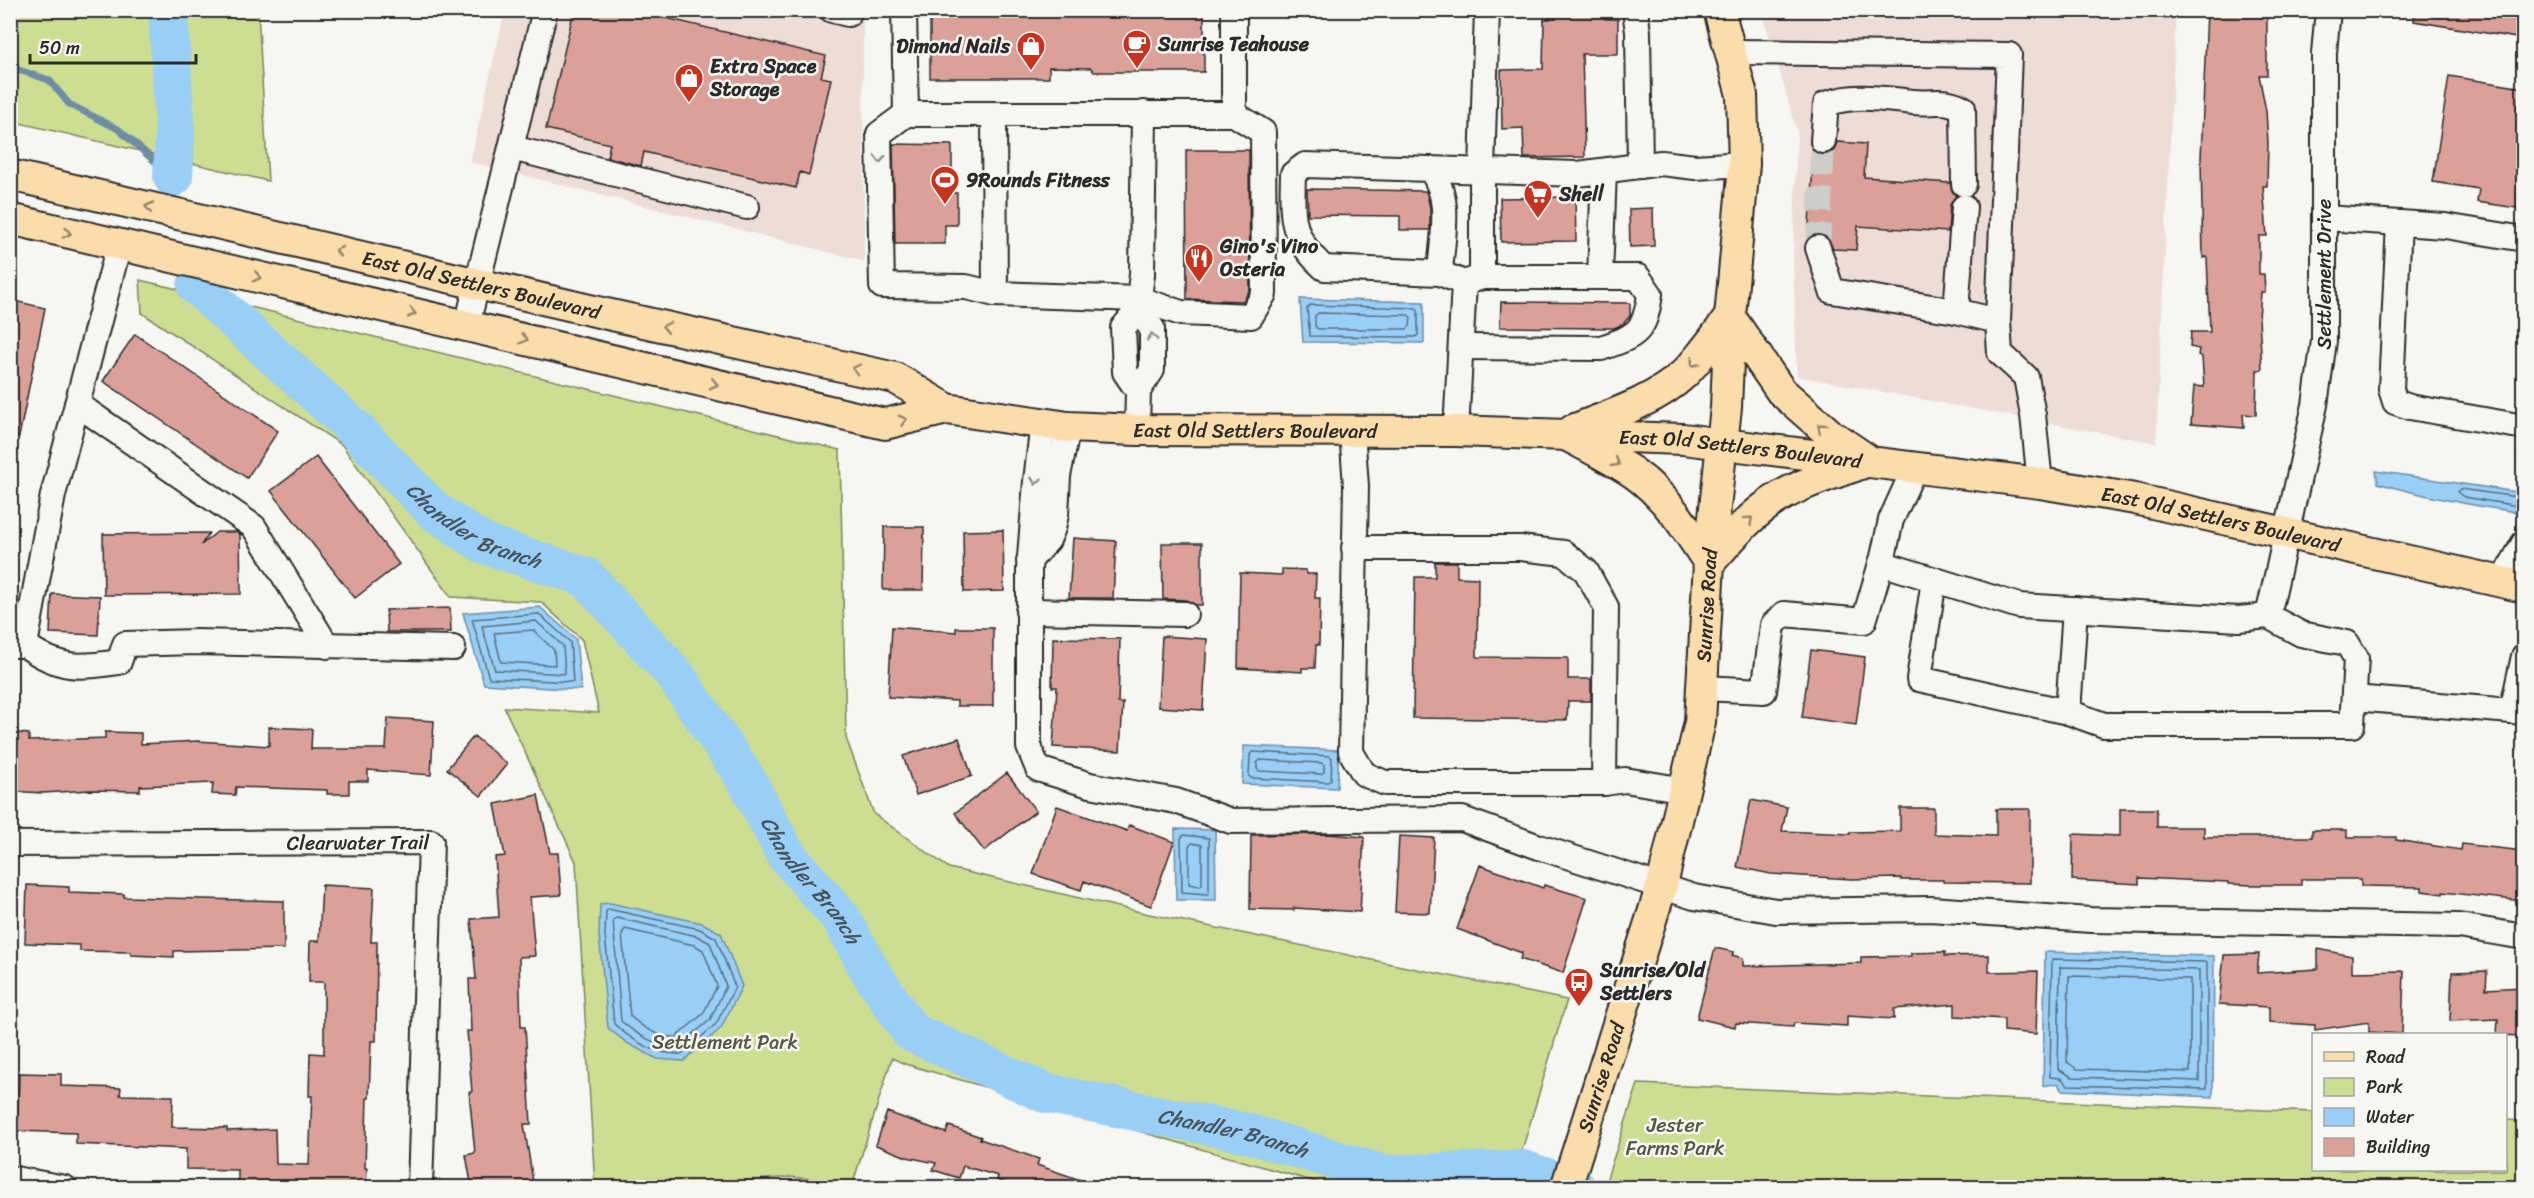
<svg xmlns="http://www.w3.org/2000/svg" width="2534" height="1198" viewBox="0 0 2534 1198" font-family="Sriracha,sans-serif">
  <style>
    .built { fill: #eedcd7 }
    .green { fill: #cddd91; stroke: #7c845e; stroke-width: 1.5 }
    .water { fill: #99cff7; stroke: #6d8da5; stroke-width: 1.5 }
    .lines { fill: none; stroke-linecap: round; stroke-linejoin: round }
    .shore { stroke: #576d7d; stroke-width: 1.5 }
    .stream { stroke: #6d8da5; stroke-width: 7 }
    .river { stroke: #99cff7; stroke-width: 40 }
    .building { fill: #dba199; stroke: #2b2b2b; stroke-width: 1.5 }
    .minor-tunnel { stroke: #cdcdca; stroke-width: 24; stroke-dasharray: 24 12; stroke-linecap: butt }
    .minor-casing { stroke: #2b2b2b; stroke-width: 28 }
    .major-casing { stroke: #2b2b2b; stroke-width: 34 }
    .minor { stroke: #f6f6f2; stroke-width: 24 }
    .major { stroke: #fbddab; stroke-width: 30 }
    .oneway { stroke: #90908e }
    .oneway2 { stroke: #93846b }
    .labels { text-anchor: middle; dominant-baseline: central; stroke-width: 5; stroke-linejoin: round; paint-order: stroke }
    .poi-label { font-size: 20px; font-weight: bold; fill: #2b2b2b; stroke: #f6f6f2; text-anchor: start }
    .street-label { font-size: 20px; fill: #2b2b2b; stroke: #f6f6f2 }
    .park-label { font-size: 20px; fill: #545844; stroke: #f6f6f2 }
    .water-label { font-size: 21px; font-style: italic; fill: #46545e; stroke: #f6f6f2 }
  </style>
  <rect width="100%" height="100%" fill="#f6f6f2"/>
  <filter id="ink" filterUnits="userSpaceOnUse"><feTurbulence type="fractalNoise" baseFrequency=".0167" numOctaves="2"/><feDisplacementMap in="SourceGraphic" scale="12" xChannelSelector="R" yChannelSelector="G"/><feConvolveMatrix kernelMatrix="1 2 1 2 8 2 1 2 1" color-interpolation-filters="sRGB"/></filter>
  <g filter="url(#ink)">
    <path class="built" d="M505 11H863L864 261 470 162Z
      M1762 11H2176L2156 443 1797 376 1793 259 1797 131Z"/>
    <path class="green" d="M11 10 258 11 268 181 11 121Z
      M140 280 840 450 846 738 874 814 949 868 1149 914 1567 1000 1511 1187H1333L905 1064 892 1058 853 1183 790 1177 683 1187H595L576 862 504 707 599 713 582 640 541 602 451 597 342 445 142 313Z
      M1638 1084 2313 1112 2314 1170H2506V1120L2523 1121V1187H1604Z"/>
    <path class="water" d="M1300 299 1424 302V343L1303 342Z
      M2376 471 2523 493V513C2475 506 2425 497 2378 483Z
      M540 607 576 639 581 690 484 684 463 613Z
      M1244 746 1339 750 1337 788 1242 784Z
      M1175 829 1215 830 1216 900H1176Z
      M610 903 702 923 721 933 742 986 721 1028 684 1061 657 1059 627 1043 608 1028 599 935 600 904Z
      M2045 952 2214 956 2213 1097 2061 1090 2058 1083 2043 1086Z"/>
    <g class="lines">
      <path class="shore" d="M1310 305 1416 308 1418 310V335L1415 337 1310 336 1307 309Z
        M1318 313 1408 315 1411 317 1410 326 1407 329H1318L1315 326V316Z
        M2524 498 2460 489 2457 492 2464 497 2524 507
        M539 614 570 642 573 682 489 678 472 619Z
        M536 621 563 646 565 674 495 670 482 626Z
        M533 630 554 650 555 665 501 662 494 633Z
        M1252 752 1330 756 1332 758 1331 780 1328 782 1251 778 1249 776 1250 755Z
        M1260 760 1322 763 1324 765V772L1321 774 1259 771 1257 769V763Z
        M1184 835 1209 838V891L1208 894 1182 892 1181 838Z
        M1192 843 1202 845V884L1200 886 1189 884V846Z
        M608 909 700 929 716 938 735 987 716 1024 682 1054C655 1055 634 1042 614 1024L605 935 606 912Z
        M617 918 697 936 710 943 726 986 710 1020 679 1046C657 1047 638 1036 621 1021L613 920Z
        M625 929 694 945 703 950 717 986 703 1014 676 1037C659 1038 642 1027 630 1016L622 934Z
        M2052 959 2207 962V1089L2068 1085 2061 1078 2050 1077Z
        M2060 967 2199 970V1081L2072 1077 2058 1069Z
        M2069 976 2190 979V1072L2077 1069 2067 1062Z"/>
      <path class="stream" d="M10 67 49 80 69 104 118 129 173 177
        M2520 452 2522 493"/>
      <g class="river">
        <path d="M168 10 175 131 173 177"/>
        <path id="s1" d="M197 286 357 431 434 511 484 544 586 577 675 675 747 781 786 855 841 918 872 974 911 1032 1045 1093 1247 1133 1384 1175 1523 1170 1576 1188"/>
      </g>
    </g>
    <path class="building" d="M574 10H632L826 56 821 77 831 79 809 175 800 172 796 188 644 152 641 166 607 157 610 144 546 129Z
      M1550 10H1605V19H1618V54H1582L1585 157 1524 158 1523 128 1502 129 1501 70 1543 69 1544 19H1550Z
      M2207 10H2264L2263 13H2267V75H2259L2266 111 2268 143 2267 186H2263L2267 236H2259V274H2264L2265 292H2261L2259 318 2262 370H2257L2256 415 2243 414 2244 428 2191 424 2194 386 2204 387 2202 357 2198 355 2199 349 2190 347 2191 332H2210L2207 257 2203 258 2201 159Z
      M2415 10H2523V39L2414 21Z
      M930 11H1204V72H1094L1091 68 1049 67V78H930Z
      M2449 76 2523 88V209L2477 202 2479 189 2433 182Z
      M1837 142 1866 144 1864 177 1950 183 1952 191 1956 196 1950 205 1948 232 1858 226 1856 250 1833 249 1828 238 1822 234H1814L1808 238 1814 152 1821 155 1829 154 1834 150Z
      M893 144 952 145V193H957V225H945V244H895Z
      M1186 150H1249L1250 290 1243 301 1187 299Z
      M1307 189 1426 191 1430 207V230H1400V216L1308 215Z
      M1575 197 1576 241 1501 242 1500 198Z
      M1653 208 1654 246 1630 247 1629 209Z
      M10 300 45 308 19 437 10 436Z
      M1501 302 1630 303V316L1623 324 1614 328 1500 327Z
      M135 334 278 431 247 478 103 381Z
      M316 457 399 564 355 598 271 491Z
      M884 527H924L923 590H883Z
      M1003 530 1004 591 964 592 963 531Z
      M217 532H237L240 535 241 594 104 595 103 534 209 533 201 545Z
      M1073 538 1116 541 1113 598H1069Z
      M1162 543H1202V605H1196L1186 600 1163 599Z
      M1435 562H1457V577L1478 578 1477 657 1568 658V679H1591V701H1568L1567 720 1413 718 1415 577H1435Z
      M1282 569 1306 570V574H1316L1315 598H1320L1319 645H1316L1315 668H1302V672L1238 668 1240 573 1282 575Z
      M52 594 100 596 98 635 50 633Z
      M450 608 451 632H387L386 610Z
      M892 627 956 632V628H993V706H957V701L888 697Z
      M1162 636 1207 639 1203 710 1158 707Z
      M1053 638 1120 639 1118 703H1123L1120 751 1053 747 1057 687H1052Z
      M1811 650 1865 657 1856 725 1802 717Z
      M388 718 434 721 431 775 368 770V781H349V794H327V790L236 787 235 795 212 794 213 783 140 786V791L90 790 43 793 10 791V732L29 734V741L105 738V732L141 733V744L198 741 269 746V727L312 729 311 749H386Z
      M474 736 507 764 481 796 447 769Z
      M959 738 972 776 916 795 903 756Z
      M1007 773 1036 811 984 851 955 813Z
      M538 795 550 853H558L561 895 530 897 535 956 519 957 521 1027H525L531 1124H524L534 1188H472L466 1155 475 1153 469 1092H472L467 1031H471L469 979H476L471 919 499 917 495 857 505 856 495 804Z
      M1751 800 1787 807 1782 831 1850 834V832L1900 831V808H1934V834L1996 836V809H2030V883L1943 882V880H1901V878L1851 879 1771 874 1737 867Z
      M1057 806 1127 831 1129 825 1174 842 1151 906 1084 881 1081 890 1033 874Z
      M2120 809H2157V827H2204V837H2312V830H2347V837H2396V840L2461 850 2462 844 2523 851V901L2443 892V894L2422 891V887L2361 886V879H2301V885H2255L2228 884V882L2139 878V884L2072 880 2073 834 2120 836Z
      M1328 834 1364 837 1360 912 1294 908V910L1250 909 1251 835Z
      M1399 836 1434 838 1430 913 1395 912Z
      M1480 865 1543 888 1544 885 1587 898 1563 973 1520 959 1522 953 1457 929Z
      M27 885 69 887V892L124 894V897L284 901V949L174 951V957L131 955V952L80 951V945L25 943Z
      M322 885 374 888 371 942H377L376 1041H371L369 1098H367L365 1168H367L366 1188H302V1182L238 1184V1170L186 1169V1149L76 1144V1133L17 1131 19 1073 61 1074V1086L121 1088 120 1095 173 1096 172 1127 227 1128V1131L275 1129 276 1164 309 1165 312 1096H309L310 1053 324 1054V982H309L310 941H319Z
      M1715 948 1734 952 1732 955 1743 958V966L1861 963V957L1911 956V953L1945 952V956L1989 955V972L2038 971 2036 1034 2004 1031V1019L1955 1016V1004L1894 1009V1019L1847 1016V1026L1794 1023 1793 1027 1736 1023 1735 1027 1697 1018Z
      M2318 949 2352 956V972L2404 971 2402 1034 2369 1032V1022L2315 1030V1025L2269 1022V1007L2219 1004 2224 955 2259 954 2257 973 2318 969Z
      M2487 971 2486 989 2523 987V1036L2497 1035 2498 1019 2450 1021 2452 972Z
      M887 1112 946 1133 949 1126 981 1137 980 1139 1039 1159 1037 1165 1095 1185 1094 1188H1003L1005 1183 997 1180 998 1176 963 1166 959 1178 933 1170 936 1163 907 1157 876 1145Z"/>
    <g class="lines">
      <path class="minor-tunnel" d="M1818 248 1823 141"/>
      <g class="minor-casing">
        <g id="minor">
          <path d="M832 10 848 14"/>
          <path d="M904 10 906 114H1234V10"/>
          <path d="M1635 10 1638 32 1640 166"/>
          <path d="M1732 52 2009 55 1998 321 2000 353 2026 377 2033 415 2040 483"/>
          <path d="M906 114 879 134 882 286 966 287 995 294"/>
          <path d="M994 114 995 294 1139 299 1181 313 1251 316 1264 294 1263 132 1234 114"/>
          <path d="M1823 141 1826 104C1855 93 1883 99 1913 102 1934 104 1943 98 1963 108L1964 184"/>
          <path d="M512 148 747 207"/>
          <path d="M1430 169 1578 174 1661 163 1695 167 1744 164"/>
          <path d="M2325 218 2445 226 2524 239"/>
          <path d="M2399 223 2391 389 2395 402 2410 407 2524 427"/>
          <path d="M1818 248 1832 291 1956 311 1998 321"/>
          <path d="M1440 273C1442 237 1453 199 1430 169L1305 165 1293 174C1292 217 1289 236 1324 268L1440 273 1464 283 1482 277H1600L1604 171"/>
          <path d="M1482 277V170L1487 10"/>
          <path d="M1137 311 1142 275 1144 113"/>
          <path d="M1956 311 1964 207"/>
          <path d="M467 325 545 10"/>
          <path d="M1461 347 1601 348C1637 336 1645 332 1650 294L1638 277H1600"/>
          <path d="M77 404 254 527 327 646"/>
          <path d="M1043 423 1036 481 1029 570V747L1038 769 1090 785 1176 801 1231 821 1462 819 1539 847 1694 897 1776 911 1930 909 2091 920 2459 926 2524 937"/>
          <path d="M1137 430 1138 391 1152 370V328L1137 311 1123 328 1125 372 1138 391"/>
          <path d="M1352 431 1356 486 1351 752 1364 774 1385 783H1604L1625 780 1685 790"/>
          <path d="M1456 431 1464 283"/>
          <path d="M1354 548H1520L1564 553 1586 571 1606 607 1604 783"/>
          <path d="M1029 561 1048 540 1053 528 1056 514 1058 476 1068 427"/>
          <path id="s2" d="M1881 563 2019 606 2239 619 2268 616 2315 405 2324 341V53L2328 10"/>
          <path d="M1934 580 1919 679 2068 712"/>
          <path d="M2502 582 2524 543"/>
          <path d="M2075 609 2068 712 2104 725H2352L2356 658 2347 643 2301 634 2268 616"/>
          <path d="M1028 611 1185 614"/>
          <path d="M10 645H25L53 495 119 245"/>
          <path d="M25 645C60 670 78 668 119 662L125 644 196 642 453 648"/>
          <path d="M1703 688 1764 691 1773 625 1784 614 1864 621 1883 557 1891 520 1915 467"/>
          <path d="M2354 698 2524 712"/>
          <path d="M2512 711 2524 656"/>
          <path id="s3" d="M10 844 431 842 420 1188"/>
          <path d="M10 1178 65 1188"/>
        </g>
      </g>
      <g class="major-casing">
        <g id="major">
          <path id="s4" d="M10 175 607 314 895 378 947 409 1068 427 1137 430 1456 431 1683 439 2040 483 2135 499 2524 587"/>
          <path d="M10 219 885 424 947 409"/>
          <path d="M1730 317 1781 391 1831 435 1865 458"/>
          <path d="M1573 430C1610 415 1654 402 1684 374 1701 357 1715 336 1730 317"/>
          <path d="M1570 437C1592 449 1615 460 1635 474 1667 497 1688 531 1709 563 1728 542 1746 520 1769 504 1796 484 1831 475 1863 463"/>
          <path id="s5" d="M1566 1188 1662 885 1700 722 1709 563 1726 407 1730 317 1744 164 1742 95 1719 10"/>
        </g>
      </g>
      <use href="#minor" class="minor"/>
      <use href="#major" class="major"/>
    </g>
    <defs><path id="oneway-chevron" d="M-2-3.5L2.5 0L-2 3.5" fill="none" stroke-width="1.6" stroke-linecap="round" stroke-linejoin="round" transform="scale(1.5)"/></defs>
    <g class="oneway">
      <use href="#oneway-chevron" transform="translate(880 159) rotate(89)"/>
      <use href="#oneway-chevron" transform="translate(1152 337) rotate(-93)"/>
      <use href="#oneway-chevron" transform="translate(1036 481) rotate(96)"/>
    </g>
    <g class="oneway2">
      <use href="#oneway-chevron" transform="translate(149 207) rotate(-167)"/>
      <use href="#oneway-chevron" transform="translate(67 233) rotate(13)"/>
      <use href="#oneway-chevron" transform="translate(339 251) rotate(-167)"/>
      <use href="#oneway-chevron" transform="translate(257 277) rotate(13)"/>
      <use href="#oneway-chevron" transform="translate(412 313) rotate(13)"/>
      <use href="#oneway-chevron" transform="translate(666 327) rotate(-168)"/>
      <use href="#oneway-chevron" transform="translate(524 339) rotate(13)"/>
      <use href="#oneway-chevron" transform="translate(1694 363) rotate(131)"/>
      <use href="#oneway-chevron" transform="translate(856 369) rotate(-168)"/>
      <use href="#oneway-chevron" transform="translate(714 384) rotate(13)"/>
      <use href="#oneway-chevron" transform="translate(903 420) rotate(-14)"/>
      <use href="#oneway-chevron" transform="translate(1821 427) rotate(-139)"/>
      <use href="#oneway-chevron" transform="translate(1616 463) rotate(30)"/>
      <use href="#oneway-chevron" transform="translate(1749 520) rotate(-44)"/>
    </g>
  </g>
  <defs>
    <g id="cafe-pin" transform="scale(1.5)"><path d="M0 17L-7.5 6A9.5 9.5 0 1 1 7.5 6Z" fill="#c8321e" stroke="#f6f6f2"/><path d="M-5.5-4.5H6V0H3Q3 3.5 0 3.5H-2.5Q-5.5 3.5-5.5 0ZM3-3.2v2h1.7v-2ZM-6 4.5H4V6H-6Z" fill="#fff"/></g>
    <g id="shop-pin" transform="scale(1.5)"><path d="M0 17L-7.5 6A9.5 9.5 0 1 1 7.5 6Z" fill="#c8321e" stroke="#f6f6f2"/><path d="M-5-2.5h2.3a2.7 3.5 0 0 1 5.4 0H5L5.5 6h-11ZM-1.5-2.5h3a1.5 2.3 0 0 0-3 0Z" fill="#fff"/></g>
    <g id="stadium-pin" transform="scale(1.5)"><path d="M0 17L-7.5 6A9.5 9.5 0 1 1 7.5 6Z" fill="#c8321e" stroke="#f6f6f2"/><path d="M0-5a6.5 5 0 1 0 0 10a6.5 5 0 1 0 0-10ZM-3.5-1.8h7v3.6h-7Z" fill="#fff"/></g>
    <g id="supermarket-pin" transform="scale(1.5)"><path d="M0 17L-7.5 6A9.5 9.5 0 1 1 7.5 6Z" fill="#c8321e" stroke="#f6f6f2"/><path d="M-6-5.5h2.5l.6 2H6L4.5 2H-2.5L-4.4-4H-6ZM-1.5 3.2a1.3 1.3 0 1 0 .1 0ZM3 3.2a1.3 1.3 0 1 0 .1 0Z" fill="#fff"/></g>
    <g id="restaurant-pin" transform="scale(1.5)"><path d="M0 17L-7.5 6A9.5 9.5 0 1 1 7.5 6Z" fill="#c8321e" stroke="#f6f6f2"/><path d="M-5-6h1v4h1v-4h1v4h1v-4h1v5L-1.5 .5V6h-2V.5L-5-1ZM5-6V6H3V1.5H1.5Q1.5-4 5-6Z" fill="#fff"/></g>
    <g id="bus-pin" transform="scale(1.5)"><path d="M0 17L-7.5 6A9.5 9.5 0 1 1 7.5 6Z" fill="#c8321e" stroke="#f6f6f2"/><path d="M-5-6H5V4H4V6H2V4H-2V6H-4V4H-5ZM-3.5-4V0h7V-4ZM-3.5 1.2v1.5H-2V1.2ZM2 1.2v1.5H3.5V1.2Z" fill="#fff"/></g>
  </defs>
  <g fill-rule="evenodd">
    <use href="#cafe-pin" x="1137" y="44"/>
    <use href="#shop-pin" x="1031" y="46"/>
    <use href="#shop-pin" x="689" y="78"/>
    <use href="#stadium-pin" x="945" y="180"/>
    <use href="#supermarket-pin" x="1538" y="194"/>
    <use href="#restaurant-pin" x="1199" y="258"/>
    <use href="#bus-pin" x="1579" y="982"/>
  </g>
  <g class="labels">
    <g class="poi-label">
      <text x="1158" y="44">Sunrise Teahouse</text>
      <text x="1010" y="46" text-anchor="end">Dimond Nails</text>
      <text x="710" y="66">Extra Space<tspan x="710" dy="23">Storage</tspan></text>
      <text x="966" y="180">9Rounds Fitness</text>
      <text x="1559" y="194">Shell</text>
      <text x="1220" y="246">Gino's Vino<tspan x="1220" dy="23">Osteria</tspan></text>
      <text x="1600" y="970">Sunrise/Old<tspan x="1600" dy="23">Settlers</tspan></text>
    </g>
    <g class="street-label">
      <text stroke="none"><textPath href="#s2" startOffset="742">Settlement Drive</textPath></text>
      <text stroke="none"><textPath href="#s4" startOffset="484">East Old Settlers Boulevard</textPath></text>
      <text stroke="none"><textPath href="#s4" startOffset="1278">East Old Settlers Boulevard</textPath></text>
      <text stroke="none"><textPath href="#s4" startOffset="1764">East Old Settlers Boulevard</textPath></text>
      <text stroke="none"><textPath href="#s4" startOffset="2250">East Old Settlers Boulevard</textPath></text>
      <text stroke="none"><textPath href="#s5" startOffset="602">Sunrise Road</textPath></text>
      <text stroke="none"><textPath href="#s3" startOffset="348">Clearwater Trail</textPath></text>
      <text stroke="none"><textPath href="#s5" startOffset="116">Sunrise Road</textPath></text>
    </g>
    <g class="park-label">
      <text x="725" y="1042">Settlement Park</text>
      <text x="1675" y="1125">Jester<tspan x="1675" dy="23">Farms Park</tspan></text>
    </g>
    <g class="water-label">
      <text stroke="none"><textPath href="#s1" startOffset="369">Chandler Branch</textPath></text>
      <text stroke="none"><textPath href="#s1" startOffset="873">Chandler Branch</textPath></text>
      <text stroke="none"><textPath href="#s1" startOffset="1395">Chandler Branch</textPath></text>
    </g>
  </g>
  <rect width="2534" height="1198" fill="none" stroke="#f6f6f2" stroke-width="36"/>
  <rect x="18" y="18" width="2498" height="1162" fill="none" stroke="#2b2b2b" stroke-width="2" filter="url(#ink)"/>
  <rect x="2312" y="1033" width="195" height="138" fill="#f6f6f2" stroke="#a5a5a2" stroke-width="1.5"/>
  <rect x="2324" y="1052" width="30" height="9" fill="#fbddab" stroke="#a5a5a2" stroke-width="1.5"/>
  <text x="2366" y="1063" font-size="18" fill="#2b2b2b">Road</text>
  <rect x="2324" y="1078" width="30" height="18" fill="#cddd91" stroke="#a5a5a2" stroke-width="1.5"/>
  <text x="2366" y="1093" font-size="18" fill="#2b2b2b">Park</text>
  <rect x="2324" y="1108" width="30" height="18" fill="#99cff7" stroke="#a5a5a2" stroke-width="1.5"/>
  <text x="2366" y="1123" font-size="18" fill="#2b2b2b">Water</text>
  <rect x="2324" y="1138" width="30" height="18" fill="#dba199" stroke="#a5a5a2" stroke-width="1.5"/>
  <text x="2366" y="1153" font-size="18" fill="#2b2b2b">Building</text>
  <path d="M30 54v9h166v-9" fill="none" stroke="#2b2b2b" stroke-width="3"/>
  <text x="39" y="54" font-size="18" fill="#2b2b2b" stroke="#f6f6f2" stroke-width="4.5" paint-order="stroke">50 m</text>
</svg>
